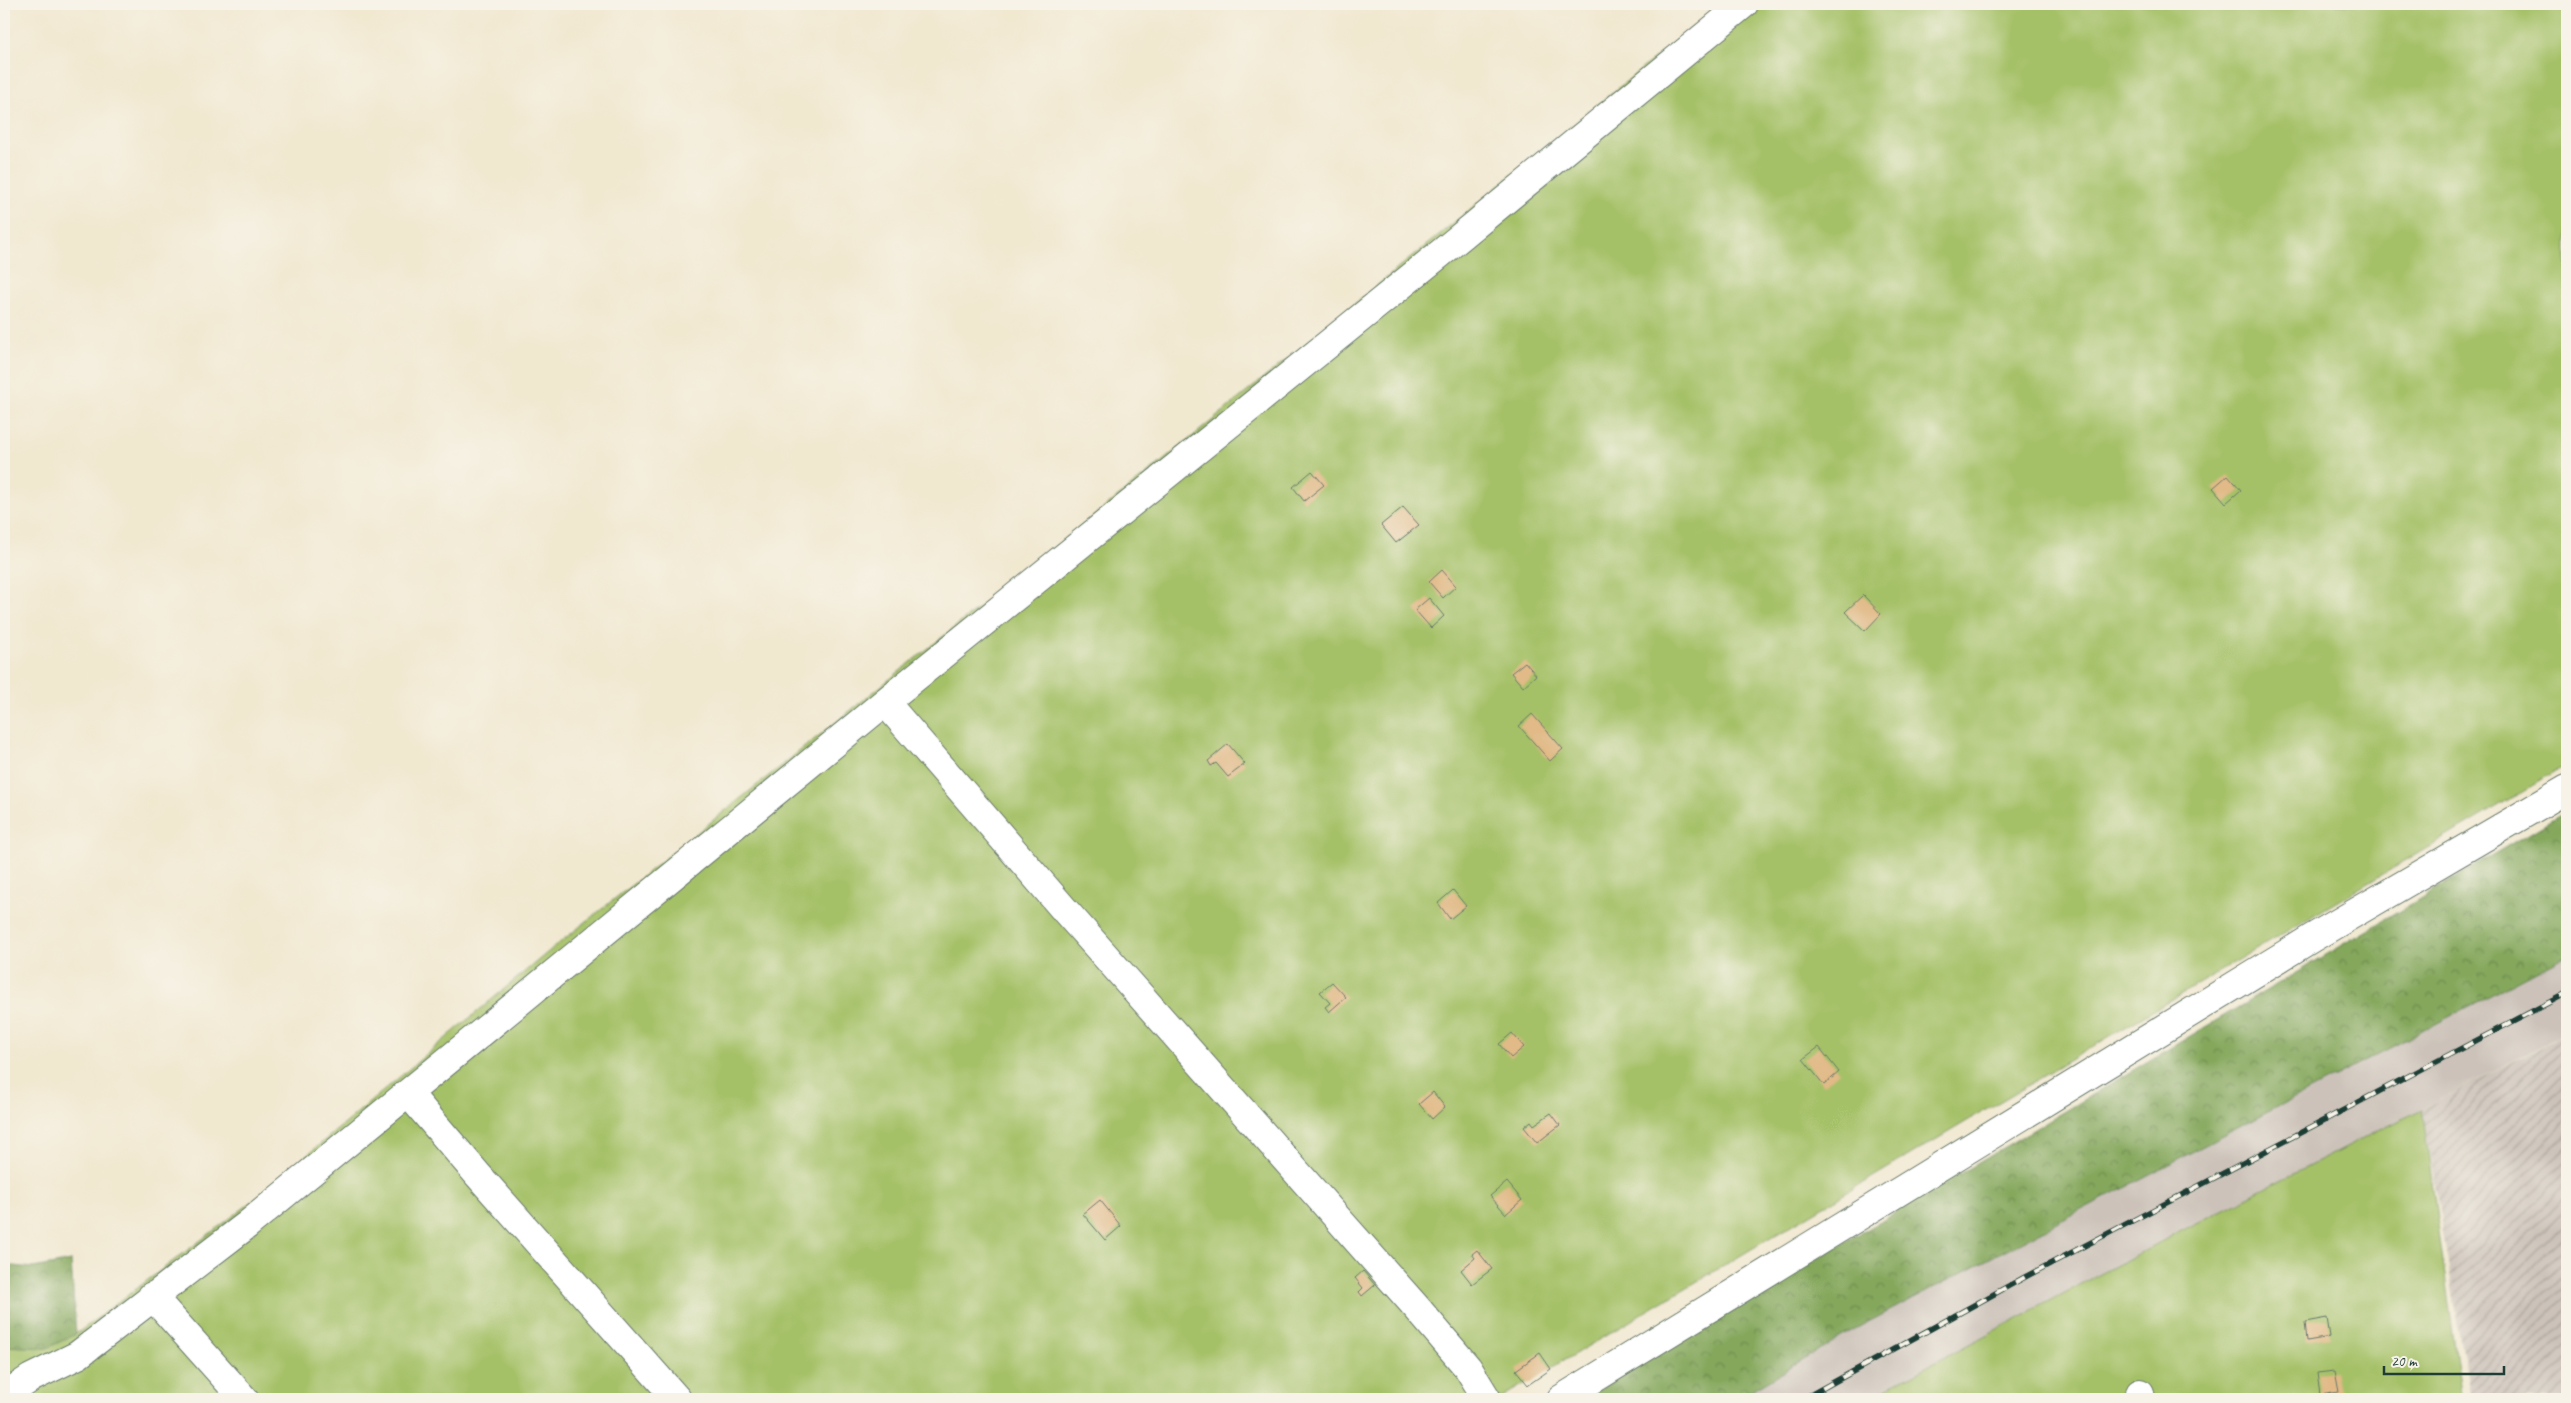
<svg xmlns="http://www.w3.org/2000/svg" width="2571" height="1403" viewBox="0 0 2571 1403" font-family="Caveat,sans-serif">
  <style>
    .industrial { fill: url(#industrial-furrows) }
    .railway { fill: #ccc2b9 }
    .green { fill: #a5c168; stroke: #627f4e }
    .forest { fill: url(#forest-crowns); stroke: #527248 }
    .building { fill: #e1ba87 }
    .lines { fill: none; stroke-linecap: round; stroke-linejoin: round }
    .minor-casing { stroke: #68796b; stroke-width: 30 }
    .minor { stroke: #fff; stroke-width: 28 }
    .rail-casing { stroke: #1f3d34; stroke-width: 5.5 }
    .rail { stroke: #f7f3e8; stroke-width: 4; stroke-dasharray: 11; stroke-linecap: butt }
  </style>
  <defs>
    <pattern id="industrial-furrows" width="10" height="10" patternUnits="userSpaceOnUse" patternTransform="scale(1.25)"><rect width="10" height="10" fill="#ccc2b9"/><path d="M-1 1l2-2M0 10L10 0M9 11l2-2" fill="none" stroke="#a59f97"/></pattern>
    <pattern id="forest-crowns" width="20" height="18" patternUnits="userSpaceOnUse" patternTransform="scale(1.25)"><rect width="20" height="18" fill="#84a75c"/><path d="M2 6a3 3 0 1 1 6 0M12 15a3 3 0 1 1 6 0" fill="none" stroke="#6b894d"/></pattern>
  </defs>
  <rect width="100%" height="100%" fill="#f7f3e8"/>
  <filter id="ink" filterUnits="userSpaceOnUse"><feTurbulence type="fractalNoise" baseFrequency=".02" numOctaves="2"/><feDisplacementMap in="SourceGraphic" scale="10" xChannelSelector="R" yChannelSelector="G"/><feConvolveMatrix kernelMatrix="1 2 1 2 8 2 1 2 1" color-interpolation-filters="sRGB"/></filter>
  <filter id="wash" filterUnits="userSpaceOnUse"><feTurbulence type="fractalNoise" baseFrequency=".0096" numOctaves="4" result="noise"/><feDisplacementMap in="SourceGraphic" scale="20" xChannelSelector="R" yChannelSelector="G"/><feGaussianBlur stdDeviation="1.12" result="paint"/><feColorMatrix in="noise" values="0 0 0 0 0 0 0 0 0 0 0 0 0 0 0 0 0 1.4 0 .05"/><feComposite in="paint" operator="in"/></filter>
  <g filter="url(#wash)">
    <rect width="100%" height="100%" fill="#f1e8d0"/>
    <path class="industrial" d="M2567 1033V1399H2471L2422 1109Z"/>
    <path class="railway" d="M2567 955V1032L2422 1109 2183 1230 1866 1399H1737L1855 1329Z"/>
    <path class="green" d="M1721 4H2567V765L1499 1399H4V1346L47 1348 76 1334 249 1204 548 952 1153 469Z
      M2422 1109 2462 1399H1866L2183 1230Z"/>
    <path class="forest" d="M2567 811V955L1855 1329 1737 1399H1582Z
      M71 1261 76 1334 47 1348 4 1346V1265L33 1268Z"/>
    <g id="blocks">
      <path class="building" d="M1312 471 1324 485 1304 501 1293 487Z
        M2228 475 2241 490 2226 503 2213 488Z
        M1403 507 1419 525 1396 543 1381 525Z
        M1442 570 1456 586 1443 598 1429 582Z
        M1863 595 1881 614 1865 631 1845 612Z
        M1429 598 1444 616 1431 628 1415 610Z
        M1525 662 1536 675 1523 687 1511 673Z
        M1532 714 1563 749 1550 761 1519 726Z
        M1228 744 1245 764 1228 777 1216 763 1211 766 1208 761Z
        M1453 890 1466 906 1450 919 1438 903Z
        M1332 982 1346 997 1329 1012 1325 1007 1330 1003 1320 992Z
        M1512 1033 1524 1047 1511 1058 1499 1044Z
        M1819 1047 1839 1072 1824 1085 1803 1059Z
        M1433 1092 1445 1107 1432 1119 1419 1104Z
        M1551 1113 1560 1125 1537 1143 1524 1127 1531 1121 1534 1125Z
        M1507 1182 1522 1200 1506 1214 1490 1196Z
        M1100 1200 1121 1226 1105 1240 1083 1214Z
        M1477 1250 1492 1269 1472 1284 1461 1270 1475 1258 1472 1254Z
        M1363 1271 1375 1285 1362 1296 1359 1292 1363 1288 1355 1278Z
        M2327 1318 2330 1337 2307 1341 2305 1322Z
        M1540 1353 1551 1369 1528 1385 1516 1370Z
        M2335 1371 2339 1392 2320 1395 2317 1373Z"/>
    </g>
  </g>
  <g filter="url(#ink)">
    <use href="#blocks" fill-opacity="0" stroke="#68796b" stroke-width="1"/>
    <g class="lines">
      <g class="minor-casing">
        <path id="minor" d="M885 702 1062 907 1417 1308 1468 1368 1487 1399
          M408 1093 478 1175 677 1399
          M152 1296 244 1399
          M2140 1393 2141 1399
          M4 1396 31 1378 78 1355 247 1225 885 702 1441 253 1744 4
          M1561 1399 2312 938 2567 789"/>
      </g>
      <use href="#minor" class="minor"/>
      <g class="rail-casing">
        <path id="rail" d="M1803 1399 2025 1277 2567 993"/>
      </g>
      <use href="#rail" class="rail"/>
    </g>
  </g>
  <rect width="2571" height="1403" fill="none" stroke="#f7f3e8" stroke-width="20"/>
  <path d="M2384 1366v8h120v-8" fill="none" stroke="#1f3d34" stroke-width="2.5"/>
  <text x="2391" y="1366" font-size="15" fill="#1f3d34" stroke="#f7f3e8" stroke-width="4" paint-order="stroke">20 m</text>
</svg>
